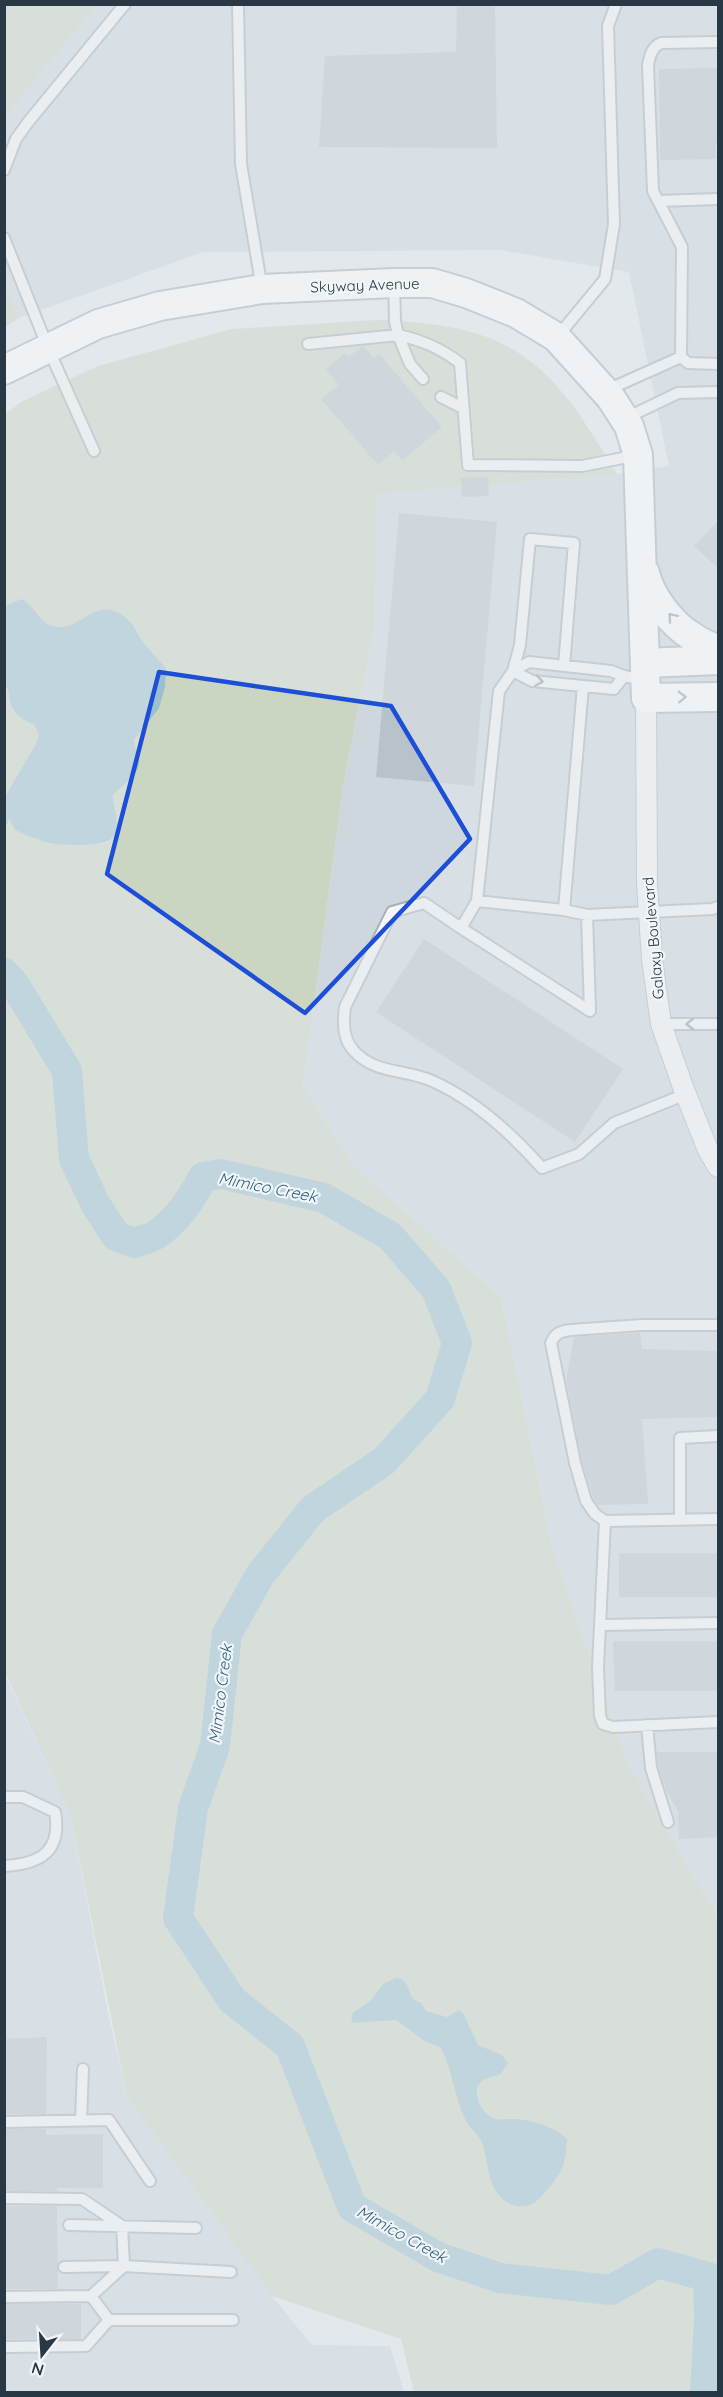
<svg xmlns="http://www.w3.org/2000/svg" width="723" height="2397" viewBox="0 0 723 2397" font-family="Quicksand,sans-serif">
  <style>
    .built { fill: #cfd7de }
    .green { fill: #cbd6c2 }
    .water { fill: #9abfce }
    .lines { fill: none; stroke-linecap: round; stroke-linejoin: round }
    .river { stroke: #9abfce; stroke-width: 30 }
    .building { fill: #b8c2ca }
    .lane-casing { stroke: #a6b0b6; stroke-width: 14 }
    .street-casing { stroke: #a6b0b6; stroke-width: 22 }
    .secondary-casing { stroke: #a6b0b6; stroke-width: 32 }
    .lane { stroke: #f5f7f9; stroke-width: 10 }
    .street { stroke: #f5f7f9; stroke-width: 20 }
    .secondary { stroke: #fff; stroke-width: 28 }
    .oneway { stroke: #949ca2 }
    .oneway2 { stroke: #8e989f }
    .marked { fill: none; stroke: #1d4ed8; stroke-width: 4.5; stroke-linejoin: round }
    .labels { text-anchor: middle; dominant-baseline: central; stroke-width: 4.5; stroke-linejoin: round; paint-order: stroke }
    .street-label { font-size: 15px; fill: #283945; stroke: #f2f6f8 }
    .water-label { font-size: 16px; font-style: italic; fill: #2e627d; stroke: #f2f6f8 }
  </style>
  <rect width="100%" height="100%" fill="#e2e8eb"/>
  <path class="built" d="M97 5H718V1918L628 1764 552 1547 501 1297 354 1166 303 1086 343 786 375 626 377 494 617 474 669 466 629 272 499 250 203 252 19 318 5 287 4 115Z
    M4 1672 71 1817 107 2008 127 2097 272 2296 312 2345 390 2346 404 2392H5Z"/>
  <path class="green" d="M5 4 97 5 5 115 4 5Z
    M5 287 19 318 5 327H4Z
    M377 320C397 321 417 322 437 325 536 338 569 395 617 474L377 494 375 626 343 786 303 1086 354 1166 501 1297 552 1547 628 1764 718 1918V2392H414L401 2339 272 2296 127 2097 71 1817 5 1672V414L23 401 98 366 232 329Z"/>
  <path class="water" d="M22 599C34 605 38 621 52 626 80 635 95 592 126 618 132 622 136 630 139 636 146 647 157 658 166 668L165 687 159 708 134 740C134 747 138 752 139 759 140 778 122 783 113 795 112 809 122 822 114 836 107 848 59 846 46 842 36 839 25 835 15 830L10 820H8V824H5V797L37 742 39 734 34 724C25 722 14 714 11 705 8 697 11 691 5 686V609L9 604Z
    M396 1978C408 1978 408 1990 413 1999L421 2003 426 2011 447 2017 459 2010 464 2015 478 2045 502 2055 508 2063 501 2074C495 2076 484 2078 480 2083 471 2092 482 2114 493 2118 499 2121 504 2119 511 2119 528 2118 556 2127 567 2139 566 2167 560 2176 542 2196 525 2215 500 2206 492 2183 487 2171 487 2156 482 2143 479 2135 470 2129 466 2121 454 2097 453 2072 441 2048L423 2040 396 2020 351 2023 353 2013 371 2000 383 1984Z"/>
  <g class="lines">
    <path class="river" d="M4 973 15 985 67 1071 74 1159 96 1205 116 1236 134 1243C141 1240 151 1239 157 1234 177 1221 192 1198 203 1177L221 1174 324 1198 390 1236 436 1289 457 1343 440 1399 384 1461 313 1509 260 1575 227 1634 215 1746 193 1808 178 1918 232 2000 290 2046 352 2207 438 2257 500 2278 611 2290 658 2263 708 2277 709 2320 705 2392"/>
  </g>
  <path class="building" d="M495 4 497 148 319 147 325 56 456 52 457 5Z
    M718 68V142H716V159L660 160 659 69Z
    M363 346 374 358 379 354 442 427 402 461 394 451 378 465 321 399 339 385 326 369 345 353 349 357Z
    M488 477 489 496 462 497 461 478Z
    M399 513 497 522 474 786 376 777Z
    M718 521V568L694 546Z
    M424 939 623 1069 575 1142 376 1012Z
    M640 1333 642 1349 718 1351V1417L642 1419 648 1504 598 1505 593 1498 582 1461 566 1380 574 1337Z
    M619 1553H718V1597H619Z
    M613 1641H718V1691H615Z
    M657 1752H718V1837L679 1839 678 1811 667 1793 658 1767Z
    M47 2037 46 2114H4V2039Z
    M4 2129H46V2135L103 2134V2188H57V2191H4Z
    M4 2206H57L58 2289H4Z
    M4 2304H81V2339H4Z"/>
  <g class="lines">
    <g class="lane-casing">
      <path id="lane" d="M238 4 241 164 262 289
        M718 42 661 43C652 47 650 55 648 65L653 191 682 247 681 357 688 363 718 364
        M4 170 16 139 29 121 125 4
        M658 201 718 199
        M4 238 48 348 94 451
        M558 336 605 279 614 224 608 26 616 4
        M308 344 398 335 395 321 394 283
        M423 379 410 364 398 335C422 340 440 348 460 363L468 465 582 466 638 455
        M605 391 681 357
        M441 397 463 408
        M624 419 678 393 718 392
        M564 666 574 543 530 539 520 645 513 671 499 691 477 901 461 928 424 903 392 912 345 1007C343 1021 343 1040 354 1051 375 1074 404 1069 430 1080 474 1099 511 1133 542 1168L579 1154 614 1123 686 1094
        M624 676 614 689 532 681 513 671 529 662 611 671 624 676 645 680
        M583 686 564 910 587 915 712 909 718 907
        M477 901 564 910
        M461 928 590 1011 587 915
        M661 1024H718
        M718 1519 605 1521 598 1667 600 1716 603 1724 613 1727 718 1722
        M680 1520V1438L718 1436
        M605 1521 595 1514 586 1501 575 1463 551 1343C555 1333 561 1331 571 1330L642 1325H718
        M602 1625 718 1623
        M647 1725 651 1768 668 1822
        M4 1797H23L55 1812C62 1851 41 1864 4 1866
        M81 2120 83 2069
        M4 2122 109 2120 150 2181
        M4 2198 82 2199 122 2226 124 2266 64 2267
        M69 2225 196 2228
        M91 2296 124 2266 231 2272
        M4 2297 91 2296 109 2320H233
        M4 2347 86 2346 109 2320"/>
    </g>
    <g class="street-casing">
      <path id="street" d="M646 698 647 883 652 959 661 1024 683 1087 708 1150 718 1167"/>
    </g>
    <g class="secondary-casing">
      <path id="secondary" d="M4 370 98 324 160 306 262 289 394 283H432L466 293 516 313 556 337 611 398 629 426 638 455 646 698 718 697
        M645 573C650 596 672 625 693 637 701 643 710 646 718 650
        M645 663 718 660"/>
    </g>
    <use href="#lane" class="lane"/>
    <use href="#street" class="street"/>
    <use href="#secondary" class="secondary"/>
  </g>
  <defs><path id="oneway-chevron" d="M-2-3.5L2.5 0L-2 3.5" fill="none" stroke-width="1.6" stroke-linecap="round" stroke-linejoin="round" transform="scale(1.5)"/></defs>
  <g class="oneway">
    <use href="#oneway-chevron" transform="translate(672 617) rotate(-131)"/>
    <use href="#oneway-chevron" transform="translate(682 697) rotate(-2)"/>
  </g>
  <g class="oneway2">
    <use href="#oneway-chevron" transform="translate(539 681) rotate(9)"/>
    <use href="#oneway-chevron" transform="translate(690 1024) rotate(179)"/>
  </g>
  <path d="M0 0H723V2397H0ZM159 672 391 706 470 839 305 1013 107 874Z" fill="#e2e8eb" fill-opacity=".55" fill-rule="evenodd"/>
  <path class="marked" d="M159 672 391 706 470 839 305 1013 107 874Z"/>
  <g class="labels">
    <g class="street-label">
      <text transform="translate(365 285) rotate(-2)">Skyway Avenue</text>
      <text transform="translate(653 938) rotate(-95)">Galaxy Boulevard</text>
    </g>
    <g class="water-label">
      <text transform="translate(268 1187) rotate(11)">Mimico Creek</text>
      <text transform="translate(220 1694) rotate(-83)">Mimico Creek</text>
      <text transform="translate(402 2234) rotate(29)">Mimico Creek</text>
    </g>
  </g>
  <rect width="723" height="2397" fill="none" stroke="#283945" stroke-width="12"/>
  <g transform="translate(42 2355) rotate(197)" stroke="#f2f6f8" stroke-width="4.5" paint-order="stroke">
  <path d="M0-4.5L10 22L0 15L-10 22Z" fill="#283945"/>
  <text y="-9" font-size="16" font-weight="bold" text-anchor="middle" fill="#283945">N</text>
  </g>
</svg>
